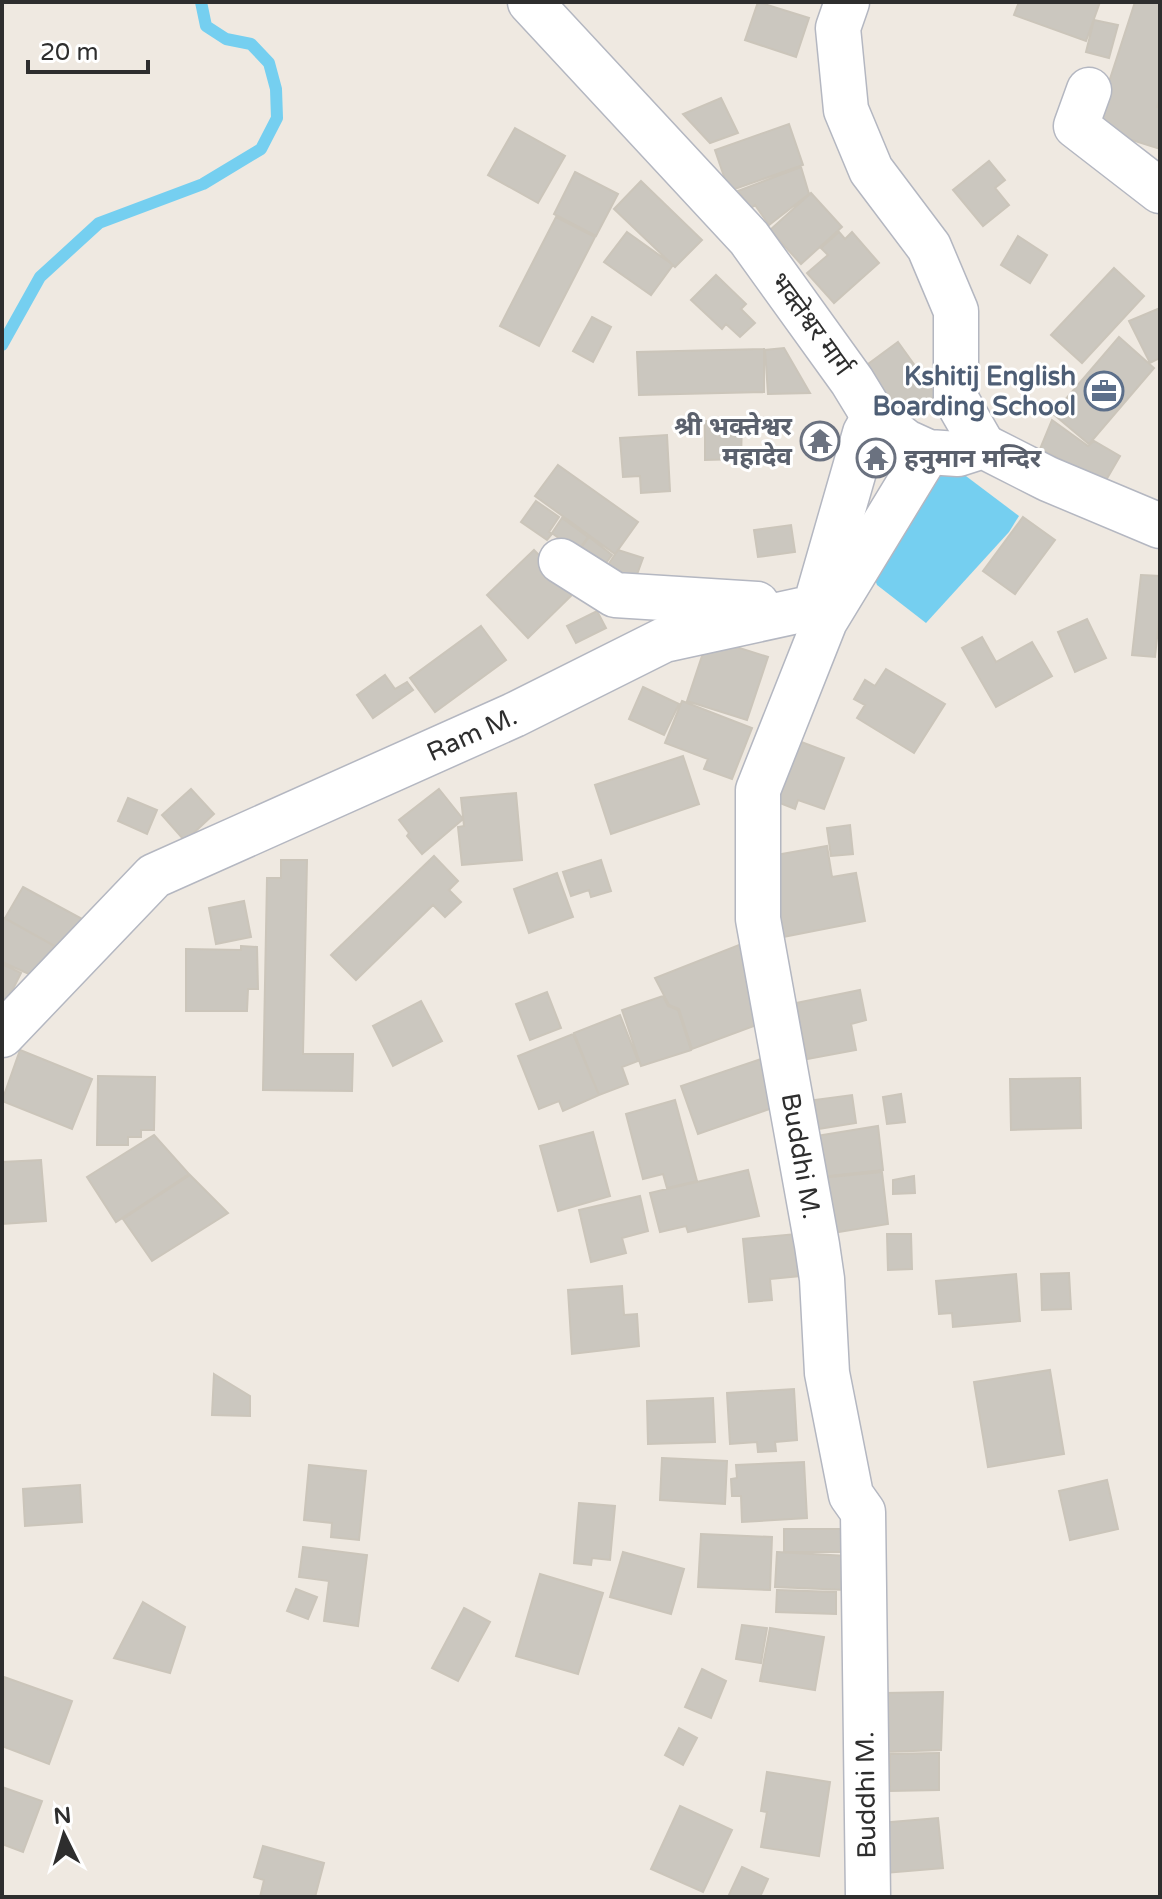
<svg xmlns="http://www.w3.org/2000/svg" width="1162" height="1899" viewBox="0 0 1162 1899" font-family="'Varela Round','Noto Sans Devanagari',sans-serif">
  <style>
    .water { fill: #75cff0 }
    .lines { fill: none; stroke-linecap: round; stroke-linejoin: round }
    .stream { stroke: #75cff0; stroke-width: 12 }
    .building { fill: #cbc7bf; stroke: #cbc5ba; stroke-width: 2 }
    .minor-casing { stroke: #b4b7c1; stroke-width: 47 }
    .minor { stroke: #fff; stroke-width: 44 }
    .labels { text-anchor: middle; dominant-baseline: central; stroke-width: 6; stroke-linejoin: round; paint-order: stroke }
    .street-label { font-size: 26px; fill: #2e2e2e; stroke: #fff }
    .service-label { font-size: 26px; font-weight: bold; fill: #4e5e75; stroke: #fff; text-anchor: end }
    .worship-label { font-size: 26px; font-weight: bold; fill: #5b616d; stroke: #fff; text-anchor: end }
  </style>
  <rect width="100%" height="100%" fill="#efe9e1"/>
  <path class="water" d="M946 461 1019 516 1009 532 926 623 877 585 867 559Z"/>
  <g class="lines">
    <path class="stream" d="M2 345 40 277 99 223 203 184 261 149 277 118 276 89 269 63 251 44 226 39 206 26 201 2"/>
  </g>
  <path class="building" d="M758 2 809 18 796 57 745 40Z
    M1019 2H1100L1086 41 1014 15Z
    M1135 2H1160V99L1157 107 1160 108V149L1094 128Z
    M1094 20 1118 25 1109 58 1086 52Z
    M721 98 738 133 710 143 683 114Z
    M789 124 803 165 729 191 715 150Z
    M515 128 565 156 538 203 488 175Z
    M989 161 1005 180 995 188 1009 205 983 226 953 190Z
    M801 167 809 194 769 225 755 205 751 208 738 191Z
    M575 172 618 194 596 236 554 214Z
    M641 181 702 240 675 267 614 209Z
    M811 193 842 227 801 264 770 230Z
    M556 217 595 237 539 346 500 326Z
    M627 232 673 265 651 295 604 262Z
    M839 232 845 239 852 232 879 263 834 303 807 273 828 255 821 248Z
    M1018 236 1047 255 1030 283 1001 265Z
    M1114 268 1144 296 1082 363 1051 335Z
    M716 275 746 304 741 309 755 323 740 337 726 324 722 329 691 300Z
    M1160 308V358L1150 363 1129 321Z
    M592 317 611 327 593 362 573 351Z
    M1119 337 1154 368 1089 444 1053 414Z
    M898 342 936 395 898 422 860 370Z
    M784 348 810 393 768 394 765 350Z
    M764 349V392L639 395 637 352Z
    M1052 420 1088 446 1094 441 1120 456 1105 482 1040 449Z
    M705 421 742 422 741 459 705 460Z
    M667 435 670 491 641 493 640 476 623 477 620 438Z
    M558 465 638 522 615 554 535 496Z
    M536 501 559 517 549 532 552 534 547 540 521 522Z
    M1023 517 1055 540 1015 594 983 571Z
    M562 518 588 537 577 552 552 533Z
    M791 525 795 552 758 557 754 530Z
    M589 537 612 555 600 571 577 554Z
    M534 550 575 592 528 638 487 595Z
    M618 550 643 558 635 580 606 568Z
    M1141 575 1160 576V610L1155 657 1132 655Z
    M597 611 606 628 576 643 567 626Z
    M1087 619 1106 658 1075 672 1058 632Z
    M481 626 506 660 435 712 410 678Z
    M982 637 996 662 1032 642 1052 676 996 707 962 648Z
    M708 638 768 657 747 720 687 701Z
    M886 669 945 704 914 753 857 718 865 705 854 699 865 680 875 686Z
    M385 675 395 689 407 682 413 690 373 718 357 695Z
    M643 687 679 704 664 735 629 719Z
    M682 701 752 728 732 779 704 769 708 759 665 743Z
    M796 740 844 758 824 809 798 800 795 809 777 802Z
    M683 756 699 804 611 834 595 785Z
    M191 789 214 814 185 841 162 815Z
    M439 789 463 819 422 854 407 836 409 833 399 820Z
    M516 793 522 860 462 865 458 827 464 826 461 798Z
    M128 798 157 810 147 834 118 821Z
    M850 825 853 854 831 856 827 828Z
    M827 846 832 877 856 873 865 921 783 937 770 856Z
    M434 856 458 881 449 890 461 902 445 917 433 905 356 980 331 955Z
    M281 860H307L303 1054H353L352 1091 263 1090 267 878H281Z
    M601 860 611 891 591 897 589 890 571 896 563 872Z
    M557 873 573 917 529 933 514 889Z
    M23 887 82 919 64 951 5 918Z
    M244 901 251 937 216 944 209 908Z
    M2 917 54 946 38 978 2 962Z
    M749 941 767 1021 692 1049 679 1009 669 1005 655 978Z
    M241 946 257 947 258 989H248L247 1011H186V949L241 950Z
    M2 964 21 973 2 1011Z
    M860 990 866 1020 851 1024 856 1050 807 1059 796 1003Z
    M547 992 561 1028 530 1040 516 1004Z
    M663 996 668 1006 678 1010 691 1050 641 1066 622 1010Z
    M421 1001 442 1041 393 1066 373 1026Z
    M620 1015 638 1061 622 1067 628 1084 599 1095 574 1033Z
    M573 1034 599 1095 563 1111 559 1101 539 1109 518 1056Z
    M20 1050 92 1079 72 1129 2 1101Z
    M761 1059 778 1106 698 1134 681 1086Z
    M98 1076 155 1077 154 1130H141V1137H128V1145H97Z
    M1080 1078 1081 1128 1011 1130 1010 1079Z
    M901 1094 905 1122 887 1124 883 1097Z
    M852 1095 856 1123 818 1129 814 1100Z
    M675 1100 697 1181 667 1188 663 1174 643 1179 626 1114Z
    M878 1126 883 1170 820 1177 816 1136Z
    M593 1132 610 1196 558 1211 540 1146Z
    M154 1135 189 1174 116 1222 87 1177Z
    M41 1160 46 1221 2 1224V1162Z
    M748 1170 759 1216 688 1232 686 1226 660 1232 650 1193Z
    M882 1172 888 1224 826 1234 820 1178Z
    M190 1175 228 1213 152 1261 123 1219Z
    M914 1176 915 1193 893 1194V1180Z
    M640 1196 648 1231 622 1238 626 1253 591 1262 579 1210Z
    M796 1234 800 1276 770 1279 772 1300 749 1302 743 1239Z
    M887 1234H911L912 1269 888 1270Z
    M1069 1273 1071 1309 1042 1310 1041 1274Z
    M1016 1274 1020 1321 953 1327 952 1313 939 1314 936 1281Z
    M622 1286 624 1315 637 1314 639 1346 572 1354 568 1290Z
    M1050 1370 1064 1454 988 1467 974 1382Z
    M214 1374 250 1396V1416L212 1415Z
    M794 1389 797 1440 775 1442 776 1451 758 1452 757 1442 730 1444 727 1393Z
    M713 1398 715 1442 648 1444 647 1401Z
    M662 1458 727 1461 725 1504 660 1500Z
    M804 1462 807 1518 742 1522 741 1496H732L731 1479 737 1478 736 1465Z
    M309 1465 366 1471 359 1540 331 1537 332 1523 304 1520Z
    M1107 1480 1118 1529 1070 1540 1059 1491Z
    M80 1485 82 1522 25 1526 23 1489Z
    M579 1503 615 1506 610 1560 592 1558 591 1565 574 1563Z
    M784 1529H847L848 1552H784Z
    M701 1534 772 1537 770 1590 698 1587Z
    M303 1547 367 1555 358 1626 324 1621 329 1581 299 1577Z
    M623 1552 684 1569 671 1614 610 1597Z
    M777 1552 847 1556 846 1590 775 1587Z
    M540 1574 603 1593 578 1674 516 1656Z
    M296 1589 317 1597 308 1619 287 1611Z
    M777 1590 836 1592V1614L776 1612Z
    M143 1602 185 1627 170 1673 114 1658Z
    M464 1608 490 1622 458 1681 432 1668Z
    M742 1625 767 1628 761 1663 736 1659Z
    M770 1628 824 1637 815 1690 760 1681Z
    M702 1669 726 1681 711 1718 685 1707Z
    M4 1677 72 1701 49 1764 2 1746Z
    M943 1692 941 1750 884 1752 885 1693Z
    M679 1728 697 1738 683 1765 665 1755Z
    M939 1753V1790L890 1791V1754Z
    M767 1772 830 1782 819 1856 761 1847 767 1812 761 1811Z
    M2 1787 42 1801 23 1852 2 1844Z
    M680 1806 732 1830 703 1892 651 1869Z
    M938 1818 943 1868 885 1873 880 1823Z
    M263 1846 324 1863 315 1897H260L264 1880 254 1877Z
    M742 1867 768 1879 760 1897H728Z"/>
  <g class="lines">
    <g class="minor-casing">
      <g id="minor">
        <path d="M530 2 749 238 852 381 874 417 906 442 928 452 958 454 983 446 1048 479 1160 526"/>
        <path d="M847 2 838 28 846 110 871 170 929 247 956 311V399L983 446"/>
        <path d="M1089 90 1076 126 1160 191"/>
        <path d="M561 561 615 595 757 604"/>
        <path id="s1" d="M2 1035 154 876 514 715 664 640 815 607 865 433 874 417"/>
        <path d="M868 1897 863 1512 851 1495 827 1373 822 1279 817 1245 758 919V790L825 621 928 452"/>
      </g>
    </g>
    <use href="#minor" class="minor"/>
  </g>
  <defs>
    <g id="office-ring" transform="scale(2)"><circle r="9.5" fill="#fff" stroke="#5c6f8a" stroke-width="1.5"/><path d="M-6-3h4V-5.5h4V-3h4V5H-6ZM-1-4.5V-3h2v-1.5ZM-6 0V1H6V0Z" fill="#5c6f8a"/></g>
    <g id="temple-ring" transform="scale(2)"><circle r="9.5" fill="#fff" stroke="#6b7280" stroke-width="1.5"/><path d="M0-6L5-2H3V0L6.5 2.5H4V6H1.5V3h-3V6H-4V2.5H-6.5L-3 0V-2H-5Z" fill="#6b7280"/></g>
  </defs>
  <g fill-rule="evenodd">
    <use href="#office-ring" x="1104" y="391"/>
    <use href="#temple-ring" x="820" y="441"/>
    <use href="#temple-ring" x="876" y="458"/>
  </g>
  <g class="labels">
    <g class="street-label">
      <text transform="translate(811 324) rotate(54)">भक्तेश्वर मार्ग</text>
      <text stroke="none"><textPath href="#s1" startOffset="568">Ram M.</textPath></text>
      <text transform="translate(801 1156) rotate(80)">Buddhi M.</text>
      <text transform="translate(866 1795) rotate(-91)">Buddhi M.</text>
    </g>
    <g class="service-label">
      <text x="1076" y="376">Kshitij English<tspan x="1076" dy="30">Boarding School</tspan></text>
    </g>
    <g class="worship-label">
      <text x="792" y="426">श्री भक्तेश्वर<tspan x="792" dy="30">महादेव</tspan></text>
      <text x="904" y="458" text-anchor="start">हनुमान मन्दिर</text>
    </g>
  </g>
  <rect width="1162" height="1899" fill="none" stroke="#2e2e2e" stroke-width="8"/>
  <g transform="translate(64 1835) rotate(355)" stroke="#ffffff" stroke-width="6" paint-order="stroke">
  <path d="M0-6L14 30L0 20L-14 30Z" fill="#2e2e2e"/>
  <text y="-12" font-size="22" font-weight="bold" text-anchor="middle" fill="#2e2e2e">N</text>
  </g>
  <path d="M28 60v12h120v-12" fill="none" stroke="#2e2e2e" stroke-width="4"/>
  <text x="40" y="60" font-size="24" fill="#2e2e2e" stroke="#ffffff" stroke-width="6" paint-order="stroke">20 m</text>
</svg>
